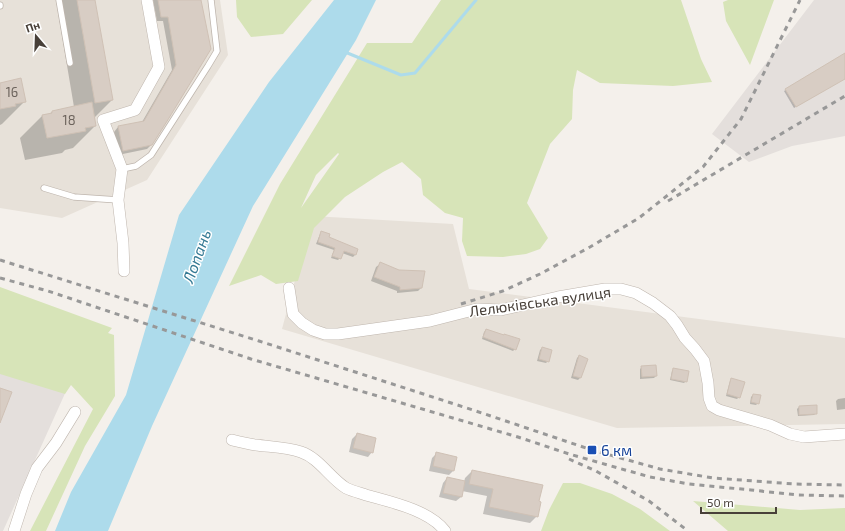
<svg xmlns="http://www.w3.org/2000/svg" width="845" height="531" viewBox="0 0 845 531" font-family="'Exo 2',sans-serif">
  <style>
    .residential { fill: #e7e1d9 }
    .industrial { fill: #e4dfdc }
    .green { fill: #d7e4b8; fill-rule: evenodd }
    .water { fill: #addbeb }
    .shadow { fill: #0003 }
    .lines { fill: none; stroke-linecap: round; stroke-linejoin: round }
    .stream { stroke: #addbeb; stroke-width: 3 }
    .building { fill: #d8cdc4; stroke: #cfc1b5 }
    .service-casing { stroke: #bfb6ae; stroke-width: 7 }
    .minor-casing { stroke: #bfb6ae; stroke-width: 12 }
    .service { stroke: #fff; stroke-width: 5.5 }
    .minor { stroke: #fff; stroke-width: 11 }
    .rail { stroke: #989898; stroke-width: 3; stroke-dasharray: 5 5; stroke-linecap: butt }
    .transit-dot { fill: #1a4fb4; stroke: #fff; stroke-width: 1.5 }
    .labels { text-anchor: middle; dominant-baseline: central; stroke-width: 3; stroke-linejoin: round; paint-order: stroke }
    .number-label { font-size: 13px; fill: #6c635c }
    .street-label { font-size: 15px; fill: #484039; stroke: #fff }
    .transit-label { font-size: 15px; fill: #164399; stroke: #fff; text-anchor: start }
    .water-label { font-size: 16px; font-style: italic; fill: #357a94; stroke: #fff }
  </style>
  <rect width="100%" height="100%" fill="#f4f0eb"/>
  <path class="residential" d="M0 0H220L228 55 147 180 62 218 0 208Z
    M312 216 453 224 469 289 845 338V424L617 428 282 329Z"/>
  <path class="industrial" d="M814 0H845V136L792 146 749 162 712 134Z
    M0 369 67 389 3 531H0Z"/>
  <path class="green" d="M236 0H312L283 34 251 37 237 17Z
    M441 0H681L701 59 712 82 673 86 600 83 577 70 573 90 572 119 550 144 527 203 548 238 540 249 526 254 503 257 467 256 462 241 463 218 445 213 423 195 421 179 402 162 383 172 345 197 314 228 298 281 276 284 261 275 229 286 280 184 367 43H412ZM338 153 339 154 301 208 316 175Z
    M728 0H774L750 65 726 21 723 2Z
    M0 287 112 328 108 333 114 335 115 396 85 446 46 531H30L93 409 71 385 65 394 0 374Z
    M563 483H580L612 494 640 509 670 531H541L549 510Z
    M693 501 800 510 845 508V531H728Z"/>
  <path class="water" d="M334 0H376L356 40 253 206 152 426 108 531H55L71 492 126 395 179 215 269 82Z"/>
  <path class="shadow" d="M56 0H94L112 100 94 118 95 126 73 148 65 150 62 153 25 160 20 138 43 115 49 114 52 112 74 107Z
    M153 0H200L152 144 147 149 118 155 114 132 118 127 142 122 172 70 163 21H157Z
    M845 54V78L794 108 784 91Z
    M0 84 25 101 2 124 0 125Z
    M322 232 328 238 355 255 353 257 342 253 340 258 338 260 331 258 334 250 316 244 320 234Z
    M380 264 421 288 418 291 397 293V291L371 281 376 267Z
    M486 330 515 349 513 351 482 339 484 332Z
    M542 348 548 361 546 363 537 361 540 350Z
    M579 356 586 359 580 378 578 380 571 378 577 358Z
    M642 367 656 376 654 378 640 379V369Z
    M674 369 686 381 684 383 670 380 672 371Z
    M732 379 739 397 737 399 726 396 730 381Z
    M753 395 758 403 756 405 750 404 751 397Z
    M845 398V409L837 410 836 401 838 399Z
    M799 407 816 413 814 415 798 416 797 409Z
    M357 434 372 452 368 457 349 452 352 439Z
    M437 453 453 471 449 475 429 471 432 458Z
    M472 471 538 502 537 516 530 523 483 514 487 496 462 491 461 497 456 501 439 497 443 483 447 478 464 482 465 478Z"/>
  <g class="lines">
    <path class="stream" d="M345 52 401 75 415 73 476 0"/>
  </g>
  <path class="building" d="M77 0H95L113 100 95 103Z
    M158 0H201L211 49 169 118 152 145 123 151 118 126 144 121 176 65 168 17H161Z
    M845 53V79L796 107 785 89Z
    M21 78 26 102 15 104 16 106 0 109V83Z
    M92 102 96 126 85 128 86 131 47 138 42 115 52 113V111Z
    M321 231 330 234 329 237 358 249 356 255 344 251 341 259 332 256 335 248 318 242Z
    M380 262 399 270 425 271 422 288 400 290V287L374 277Z
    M486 329 504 335V334L520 339 516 350 483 337Z
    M542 347 552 350 549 362 539 359Z
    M579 355 588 359 581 378 573 376Z
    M656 365 657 376 642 377 641 366Z
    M673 368 689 371 687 382 671 379Z
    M731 378 745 382 740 398 727 394Z
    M0 388 12 392 0 423Z
    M753 394 761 395 759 404 751 402Z
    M817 405V414L799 415V406Z
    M357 433 376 438 373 453 353 448Z
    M436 452 457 457 454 471 433 466Z
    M472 470 543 485 539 501 541 502 538 517 489 507 493 489 469 484Z
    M447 477 465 481 462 497 443 493Z"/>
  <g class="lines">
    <g class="service-casing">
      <path id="service" d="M59 0 70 63
        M0 5V6
        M122 169 136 166 151 155 208 66 217 51 211 0
        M44 188 74 197 118 200"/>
    </g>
    <g class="minor-casing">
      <path id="minor" d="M124 271 123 243 118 200 122 169 103 120 135 110 159 67 147 0
        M289 288 293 314 302 323 313 330 325 334H338L430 321 477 309 501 310 558 297 605 289H621L636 293 653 303 670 316 677 325 685 338 695 349 704 361 708 383 709 398 712 406 719 410 770 425 790 434 804 437 845 434
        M232 440C240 442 248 444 256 445 271 447 286 447 301 452 319 458 330 478 346 488 352 491 360 493 366 495 391 502 429 510 445 531
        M14 531 26 494 37 468 56 443 75 412"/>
    </g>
    <use href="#service" class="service"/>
    <use href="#minor" class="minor"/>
    <path class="rail" d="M668 201 845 96
      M0 260 259 341 473 410 592 450 660 469 713 478 795 484 845 485
      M0 278 48 291 251 359 518 437 569 454 650 477 689 484 751 490 798 495 845 496
      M461 304 503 291 540 274 590 247 639 218 703 167 741 119 800 0
      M569 459 596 471 649 501 688 531"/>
  </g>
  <rect class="transit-dot" x="587" y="445" width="10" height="10" rx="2"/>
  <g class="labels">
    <g class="number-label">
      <text x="12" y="92">16</text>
      <text x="69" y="120">18</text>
    </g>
    <g class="street-label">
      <text transform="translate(540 301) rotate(-8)">Лелюківська вулиця</text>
    </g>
    <g class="transit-label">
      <text x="601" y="450">6 км</text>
    </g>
    <g class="water-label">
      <text transform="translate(196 256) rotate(-70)">Лопань</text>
    </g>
  </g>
  <g transform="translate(36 36) rotate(341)" stroke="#ffffff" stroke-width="3" paint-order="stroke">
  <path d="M0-3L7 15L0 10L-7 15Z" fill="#484039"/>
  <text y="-6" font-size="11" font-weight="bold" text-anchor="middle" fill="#484039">Пн</text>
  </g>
  <path d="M701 507v6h75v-6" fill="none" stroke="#484039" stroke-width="2"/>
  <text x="707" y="507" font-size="12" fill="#484039" stroke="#ffffff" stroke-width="3" paint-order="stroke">50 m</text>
</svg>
